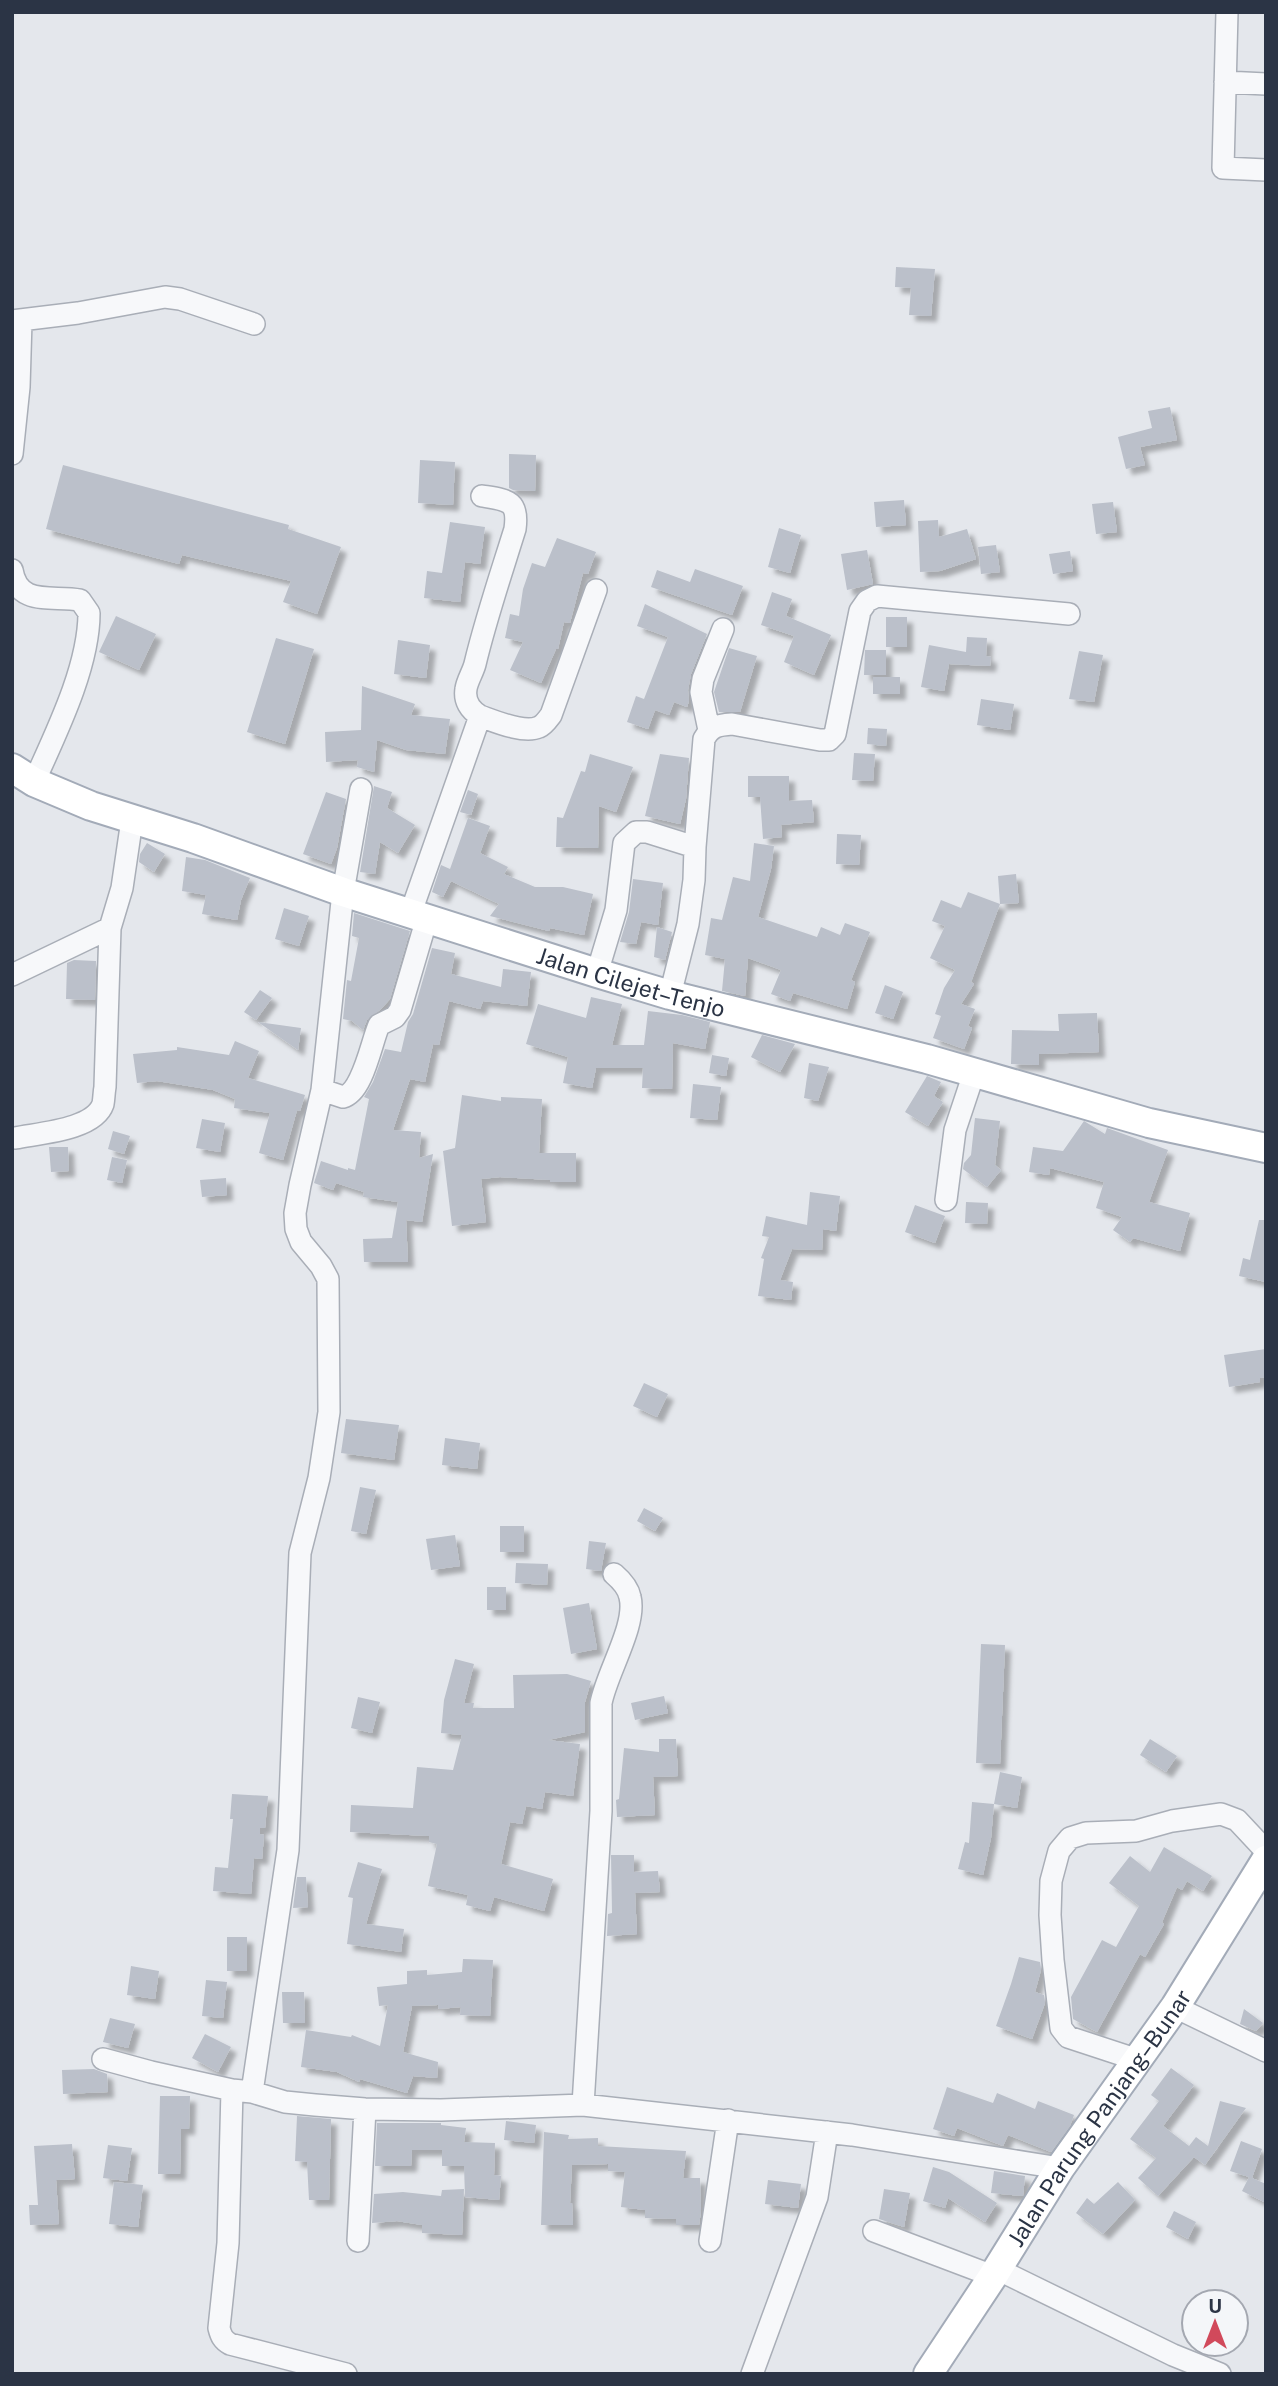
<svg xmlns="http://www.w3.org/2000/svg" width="1278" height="2386" viewBox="0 0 1278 2386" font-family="'Public Sans',sans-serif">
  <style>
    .building { fill: #bbc0ca; filter: url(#shadow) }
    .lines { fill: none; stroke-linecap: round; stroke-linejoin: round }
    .minor-casing { stroke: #a9aeb7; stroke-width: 24 }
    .major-casing { stroke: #a3abb8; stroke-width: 32 }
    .minor { stroke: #f7f8fa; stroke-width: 21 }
    .major { stroke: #fff; stroke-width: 28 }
    .labels { text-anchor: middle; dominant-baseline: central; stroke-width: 5; stroke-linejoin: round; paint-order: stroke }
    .street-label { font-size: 23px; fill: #2b3445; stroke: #f4f6f9 }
  </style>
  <defs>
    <filter id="shadow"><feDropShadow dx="6" dy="6" stdDeviation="2" flood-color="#0004"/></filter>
  </defs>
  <rect width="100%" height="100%" fill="#e4e7ec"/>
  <path class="building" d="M896 267 935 269 931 316 909 315 911 288 895 287Z
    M1170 407 1177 440 1140 447 1145 465 1126 469 1118 437 1152 428 1148 411Z
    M509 454 536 455 535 491 513 490 509 488Z
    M420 460 455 462 453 505 418 503Z
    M63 465 289 525 288 529 341 547 317 614 283 602 291 581 182 555 179 564 46 529Z
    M904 500 906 525 876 527 874 502Z
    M1113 502 1117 532 1096 534 1092 504Z
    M938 520 939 537 967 529 976 559 940 571 920 572 918 521Z
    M450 522 485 527 480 564 465 562 460 602 424 598 427 571 442 573Z
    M779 528 801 535 790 573 768 567Z
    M557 538 596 552 588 574 583 573 570 623 564 622 558 649H556L541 683 510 670 523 642 505 638 510 614 519 616 523 589 532 563 545 567Z
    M996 545 1000 572 981 574 978 547Z
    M867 550 873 584 847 590 841 554Z
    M1070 551 1073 571 1053 574 1049 554Z
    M695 569 743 586 732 615 651 587 657 570 690 582Z
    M772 592 792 599 786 616 831 635 814 675 784 662 794 636 761 625Z
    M645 604 707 634 691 674 688 690 689 701 687 707 674 702 669 715 655 710 648 729 627 722 636 696 644 699 668 637 637 626Z
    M116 616 156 634 139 670 99 652Z
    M886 617H907V647H886Z
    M967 637 987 638 986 656 991 657 990 666 949 664 944 691 921 687 929 645 966 652Z
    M276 638 314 649 285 744 247 732Z
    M398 640 430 645 426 678 394 674Z
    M729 648 757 656 740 712H719L714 692Z
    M865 650H886V675H864Z
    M1079 651 1103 655 1094 702 1069 699Z
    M873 677H900V694H873Z
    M362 686 415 704 411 715 450 719 445 754 406 750 377 740 374 772 357 767 358 760 326 762 325 732 361 730Z
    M981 699 1014 704 1010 730 977 725Z
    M868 728 887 729 886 746 867 744Z
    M854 753 875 754 873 781 852 780Z
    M590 754 633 767 616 812 599 806 598 848 556 847 557 817 563 818 581 771 585 772Z
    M660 754 689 758 686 799 680 824 645 816Z
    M748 776H789V801L812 800 814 822 781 825 782 837 763 839 760 797H748Z
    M374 786 392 792 387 808 415 825 398 853 380 842 375 874 360 872Z
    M468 790 478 794 471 815 460 812Z
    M326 792 346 799 337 848 331 864 303 854Z
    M468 818 490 826 480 853 508 867 504 874 535 887H563L593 894 584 935 550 928 549 931 490 916 499 904 451 881 443 897 432 892 441 865 450 869Z
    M837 834 861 835 859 865 836 864Z
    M147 843 165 854 154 872 139 862 140 854Z
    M754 843 774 846 771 869 758 917 817 937 821 927 840 935 845 923 870 932 851 980 855 982 847 1009 793 993 790 1001 771 994 781 970 748 958 745 996 722 991 725 959 705 955 711 918 722 920 733 877 750 881Z
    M186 857 205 860 250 878 241 900 237 920 202 914 206 895 182 891Z
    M1016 874 1019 903 1000 904 998 876Z
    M633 879 663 883 658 925 641 922 636 944 620 942 629 912Z
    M968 892 1000 904 971 982 974 984 961 1004 975 1009 968 1026 972 1028 964 1049 933 1038 941 1016 935 1014 944 988 955 970 930 958 945 926 932 921 941 900 961 908Z
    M284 908 309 916 299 946 275 939Z
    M354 913 410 931 390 999 381 1009 367 1020 363 1030 352 1021 343 1019 347 980 351 981 359 938 352 936Z
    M657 927 672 932 665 960 654 957Z
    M432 948 455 953 451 974 501 987 503 969 531 972 527 1006 483 1001 480 1009 449 1001 439 1045 433 1044 425 1082 410 1079 393 1130 421 1132 419 1158 433 1154 422 1222 406 1220 408 1262H364L363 1239 392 1238 398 1202 363 1197 364 1192 336 1183 333 1190 314 1183 321 1161 348 1170V1168L355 1170 369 1099 364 1097 373 1082 385 1049 401 1052 408 1022 413 1014Z
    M74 960 96 961 95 1000 66 999 67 963Z
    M885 985 903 992 893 1019 875 1013Z
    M260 990 272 998 256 1020 244 1012Z
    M591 997 622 1004 612 1045H644L648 1011 682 1015 710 1022 705 1049 673 1043 672 1089 642 1088 643 1068H596L592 1088 563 1083 568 1057 526 1044 538 1004 586 1018Z
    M1097 1013 1099 1052 1039 1054V1065L1011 1064 1012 1030 1059 1031 1058 1014Z
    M258 1022 301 1028 298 1050Z
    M762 1035 795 1044 780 1072 751 1057Z
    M235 1041 259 1051 248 1078 305 1095 300 1111 297 1110 283 1160 259 1153 270 1113 234 1108 235 1099 213 1090 157 1081 137 1083 133 1054 177 1050V1047L229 1055Z
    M712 1055 729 1058 726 1076 709 1073Z
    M809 1063 829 1067 818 1101 804 1098Z
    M927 1076 941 1082 934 1096 943 1102 928 1126 905 1112Z
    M693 1084 721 1087 717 1120 690 1118Z
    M462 1095 501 1101V1097L542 1099 539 1153H576V1182H550V1180L500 1177 481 1179 486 1222 452 1226 443 1151 455 1148Z
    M975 1118 1000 1121 995 1165 1001 1170 987 1187 963 1169 964 1163 971 1155Z
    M202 1119 225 1123 220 1152 196 1148Z
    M1084 1121 1105 1134 1107 1128 1168 1150 1149 1202 1190 1213 1180 1251 1133 1238 1130 1242 1113 1230 1122 1217 1096 1208 1104 1182 1050 1168 1049 1175 1029 1172 1033 1147 1063 1151Z
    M113 1131 130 1136 124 1154 108 1149Z
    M49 1147H68L69 1171 51 1172Z
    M112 1157 127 1160 122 1183 107 1180Z
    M226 1178 227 1195 202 1197 200 1180Z
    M810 1192 840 1196 836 1231 823 1229 822 1250 792 1249 780 1280 793 1282 791 1300 758 1296 764 1259 761 1258 769 1237 762 1236 766 1216 807 1225Z
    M966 1202 988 1203 987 1224 965 1223Z
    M915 1205 945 1216 935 1243 905 1232Z
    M1259 1220H1266V1282L1239 1276 1243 1258 1250 1260Z
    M1266 1349V1377L1260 1378V1382L1229 1387 1224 1355Z
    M644 1383 668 1394 657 1417 633 1406Z
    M346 1419 399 1425 394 1460 341 1453Z
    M445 1438 480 1443 477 1469 442 1465Z
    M360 1487 376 1490 366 1534 351 1531Z
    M644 1508 663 1518 655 1531 637 1521Z
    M500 1526H524V1552H500Z
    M455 1535 460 1566 431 1570 426 1539Z
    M589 1541 606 1543 601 1571 586 1569Z
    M516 1563 548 1564 547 1585 515 1583Z
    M487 1587H506V1610H487Z
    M589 1603 597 1649 571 1654 563 1608Z
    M981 1644 1005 1645 1000 1764 976 1763Z
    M455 1659 474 1664 464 1703H474L473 1708H514L513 1675 567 1674 591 1681 585 1702V1732L548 1740 580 1744 573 1796 545 1792 542 1809 526 1806 522 1824 510 1822 501 1864 553 1879 544 1911 494 1897 490 1911 466 1905 468 1895 428 1886 437 1844 429 1842V1836L350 1832 351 1805 413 1808 417 1767 453 1770 462 1735 441 1733 444 1700Z
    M664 1696 668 1713 635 1720 631 1703Z
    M358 1697 380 1702 372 1733 351 1728Z
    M659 1739H676L678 1776 653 1777 655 1815 617 1817 616 1800 619 1799 624 1748 659 1752Z
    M1150 1739 1177 1756 1166 1772 1140 1755Z
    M1000 1772 1022 1777 1017 1808 994 1804Z
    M232 1794 268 1796 265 1828H260V1834L264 1835 262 1859 254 1858 251 1894 213 1891 215 1867 228 1868 233 1819H230Z
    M972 1802 994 1804 991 1838 983 1875 958 1869 965 1842 969 1843Z
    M1164 1847 1212 1876 1203 1891 1187 1881 1182 1890 1177 1887 1162 1922 1164 1924 1145 1957 1140 1954 1097 2032 1073 2019 1071 1997 1102 1940 1116 1947 1139 1906 1109 1883 1130 1856 1150 1872Z
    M611 1855H634V1872L658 1871 660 1892 635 1893 637 1934 607 1936 608 1914 612 1913Z
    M358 1862 382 1869 366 1924 404 1929 401 1952 347 1944 353 1898 348 1897Z
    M297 1877H306L308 1907 293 1908Z
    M227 1937H247V1971H227Z
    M1019 1957 1040 1962 1041 1970 1035 1992 1044 1995 1045 2003 1032 2039 996 2026 1011 1984Z
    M463 1959 493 1960 490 2016 460 2015 461 2007 439 2009 438 2005 412 2006 403 2052 438 2062 437 2078 413 2076 407 2093 360 2079 359 2082 337 2072 301 2067 306 2030 351 2037 352 2035 380 2046 388 2005 379 2006 377 1987 407 1984V1971L427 1970V1975L462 1972Z
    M131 1966 159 1971 155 1999 127 1995Z
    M206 1980 227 1982 223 2018 202 2016Z
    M282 1992H304L305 2023H283Z
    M1244 2009 1263 2023 1256 2031 1240 2024Z
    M110 2018 135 2024 128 2048 103 2042Z
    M205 2034 231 2047 218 2072 192 2058Z
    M1171 2068 1194 2085 1163 2126 1189 2146 1196 2137 1208 2146 1220 2101 1246 2108 1205 2165 1194 2157 1158 2196 1138 2178 1156 2158 1130 2139 1159 2101 1151 2095Z
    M94 2069 107 2074 108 2092 63 2094 62 2070Z
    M947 2087 993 2103 997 2093 1035 2109 1038 2101 1074 2115 1070 2126 1051 2152 1008 2135 1003 2146 957 2128 954 2136 933 2129Z
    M160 2096H190L189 2129H181L180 2174H158Z
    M297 2116 331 2119 329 2200H309L307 2162 295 2161Z
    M506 2121 536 2125 534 2143 504 2140Z
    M377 2123H441V2125L466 2128 464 2142 495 2143 494 2175 501 2176 499 2200 465 2197 464 2166H442V2150H412L411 2166H375Z
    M544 2132 569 2135 568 2139 598 2138V2146L686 2151 683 2178H700L701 2211 699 2225H676V2219L645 2218V2210L621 2207 625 2172 608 2171V2164L572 2165 570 2203H572L573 2225H541Z
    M1241 2141 1262 2149 1252 2178 1266 2184V2203L1242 2191 1249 2177 1230 2171Z
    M72 2144 75 2179 56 2180 59 2224 30 2225 29 2205H38L34 2146Z
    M108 2145 132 2148 127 2181 103 2178Z
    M933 2167 949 2172 997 2203 985 2222 948 2198 945 2208 923 2201Z
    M994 2171 1025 2176 1023 2196 991 2193Z
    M768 2180 801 2184 798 2208 765 2204Z
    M114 2182 143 2185 138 2227 109 2224Z
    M1118 2182 1135 2200 1103 2234 1076 2213 1087 2198 1094 2204Z
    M464 2189 462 2235 422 2233V2225L397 2221 372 2223 374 2194 403 2192 441 2196 442 2190Z
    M884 2189 910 2193 904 2227 879 2219Z
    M1174 2211 1196 2222 1188 2239 1166 2227Z"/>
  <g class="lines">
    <g class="minor-casing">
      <path id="minor" d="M1227 12 1223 168 1266 170
        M1225 82 1266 84
        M12 321 78 313 165 297 180 299 254 324
        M12 454 19 387 21 321
        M12 570C18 607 52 595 80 600L89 613C89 667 56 733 34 782
        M480 716C470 710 464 701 466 689 467 681 473 672 475 664 486 618 501 574 515 529 519 500 507 500 482 496
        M709 730 701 692 703 679 723 629
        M411 912 480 716C494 721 524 734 539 727 544 725 548 719 551 715L596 590
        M597 973 616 910 624 843 636 832H647L695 847
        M12 975 110 928
        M670 995 688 924 694 880 695 847 704 739C711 726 718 725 732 724L820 740H829L835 734 860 611 867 601 877 596 1069 614
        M322 1090 343 892 361 789
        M15 1138C39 1133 94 1130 103 1104 104 1099 104 1092 105 1087L110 928 122 888 132 820
        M946 1200 955 1130 974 1073
        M1175 2007 1266 2051
        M103 2059 151 2072 232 2090 252 2092 285 2102 315 2105 365 2109 441 2110 583 2105 852 2135 1060 2168
        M1138 2060 1068 2037 1061 2028 1053 1960 1050 1915 1051 1881 1059 1851 1070 1838 1086 1833 1136 1831 1172 1821 1221 1814 1237 1820 1266 1851
        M232 2090 228 2243 219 2328C221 2336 223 2340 230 2344L346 2374
        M252 2092 288 1850 300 1553 319 1478 329 1412 328 1279 321 1266 301 1242 296 1229 295 1213 300 1185 322 1090 343 1097C363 1092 371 1043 379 1025L395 1017 400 1010 427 918
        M583 2105 601 1811V1703C607 1672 637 1625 630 1597 628 1587 621 1580 614 1574
        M874 2231 993 2276
        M358 2241 365 2109
        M710 2241 728 2120
        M997 2269 1173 2355 1220 2374
        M752 2374 817 2197 827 2132"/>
    </g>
    <g class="major-casing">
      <g id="major">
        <path id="s1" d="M12 768 34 782 91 806 193 838 343 892 597 973 670 995 927 1059 1149 1123 1266 1148"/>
        <path id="s2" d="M928 2374 993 2276 1060 2168 1175 2007 1266 1860"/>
      </g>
    </g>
    <use href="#minor" class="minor"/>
    <use href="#major" class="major"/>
  </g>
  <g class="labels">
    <g class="street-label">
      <text stroke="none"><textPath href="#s1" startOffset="656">Jalan Cilejet–Tenjo</textPath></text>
      <text stroke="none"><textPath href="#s2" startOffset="308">Jalan Parung Panjang–Bunar</textPath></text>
    </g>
  </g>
  <rect width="1278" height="2386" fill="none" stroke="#2b3445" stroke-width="28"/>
  <g transform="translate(1215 2323)"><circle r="33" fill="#f4f6f9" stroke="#a4a8b1" stroke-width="2"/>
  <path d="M0-5L12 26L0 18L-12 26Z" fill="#d1495b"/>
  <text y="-10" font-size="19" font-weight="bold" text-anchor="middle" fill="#2b3445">U</text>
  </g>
</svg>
